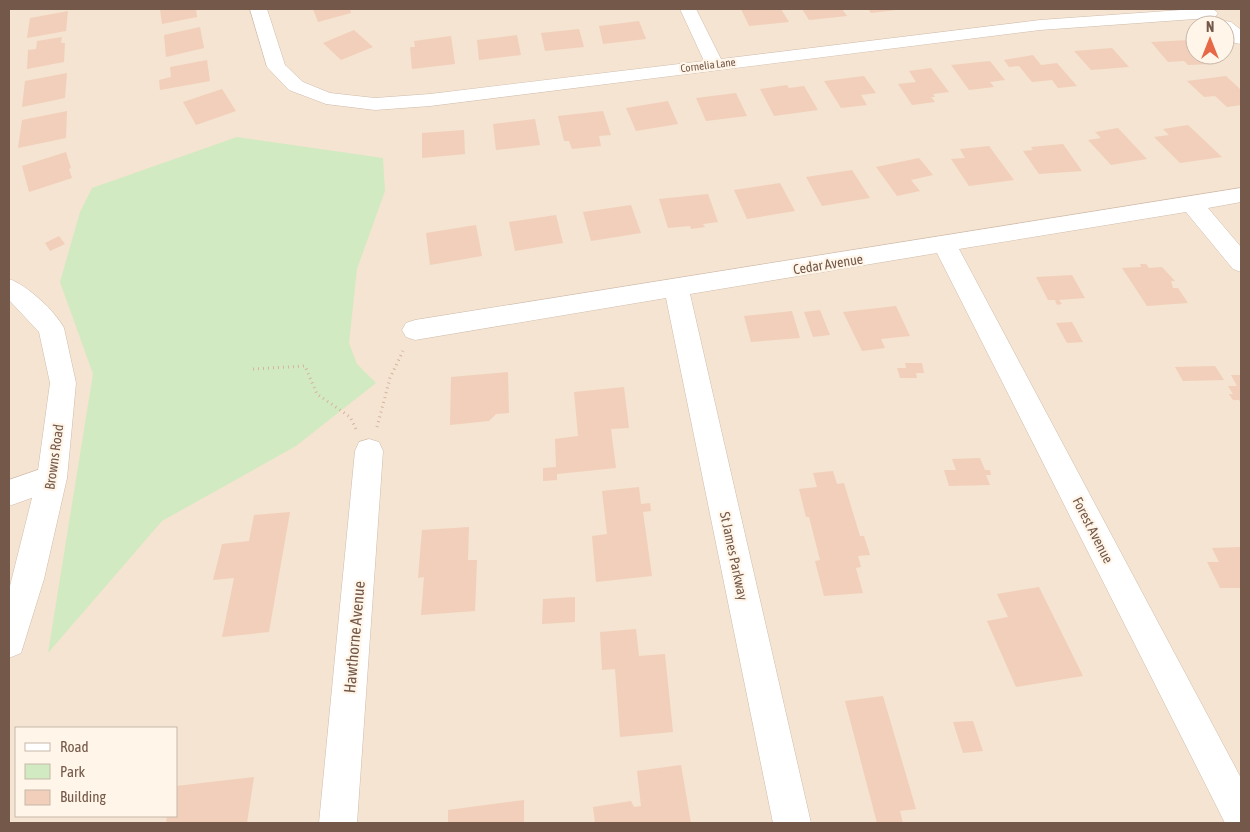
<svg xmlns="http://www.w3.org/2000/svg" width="1250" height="832" viewBox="0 0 1250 832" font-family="'Asap Condensed',sans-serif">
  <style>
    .residential { fill: #f4e4d1; fill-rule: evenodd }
    .green { fill: #d2eac1 }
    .building { fill: #f2cfba }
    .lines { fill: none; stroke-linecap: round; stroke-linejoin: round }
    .minor-casing { stroke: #d0bcac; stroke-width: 1 }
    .tertiary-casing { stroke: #d0bcac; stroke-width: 1 }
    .path { stroke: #d6b39e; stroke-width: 3; stroke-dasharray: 1 4; stroke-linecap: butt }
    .minor { fill: #fff; fill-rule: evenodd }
    .tertiary { fill: #fff; fill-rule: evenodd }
    .labels { text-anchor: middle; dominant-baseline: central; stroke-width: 4.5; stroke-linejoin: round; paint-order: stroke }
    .far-street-label { font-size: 11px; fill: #745849; stroke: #fff6e9 }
    .street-label { font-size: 14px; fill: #745849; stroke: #fff6e9 }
    .near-street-label { font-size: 16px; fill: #745849; stroke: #fff6e9 }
  </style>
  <rect width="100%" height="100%" fill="#fcf2e3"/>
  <path class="residential" d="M9 9H1241V823H9ZM1195 25H1225V55H1195ZM16 728H176V816H16Z"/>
  <path class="green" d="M237 137 383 158 385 191 357 269 349 343 357 364 376 383 296 446 162 521 48 653 93 374 60 282 80 212 92 188Z"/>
  <path class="building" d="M160 9H196L197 17 162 24Z
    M313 9H350L351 13 318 22Z
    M741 9H781L789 22 749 26Z
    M802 9H842L847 16 809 20Z
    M868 9H896V10L871 13Z
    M68 11 66 31 27 38 30 18Z
    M639 21 646 39 603 44 599 26Z
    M200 27 204 48 166 57 164 35Z
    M579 29 584 47 545 51 541 33Z
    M354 30 373 47 341 60 323 43Z
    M517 35 521 55 479 60 477 40Z
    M451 36 455 64 412 69 410 47H415L414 41Z
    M62 37 61 43H65L64 62 27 69 28 50 36 49 37 41Z
    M1190 40 1195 46V55H1204L1212 64 1188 65 1184 61 1168 62 1151 42Z
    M1112 48 1129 67 1091 70 1074 51Z
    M1033 55 1041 65 1057 63 1077 86 1058 88 1052 80 1032 82 1019 66 1009 67 1004 60Z
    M207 60 210 81 160 90 159 80 171 77 170 67Z
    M990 61 1005 80 990 82 994 87 969 90 951 65Z
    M931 68 949 92 933 94 935 97H931L935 102 912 105 898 84 916 82 909 71Z
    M67 73 65 98 22 107 25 81Z
    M864 76 876 93 861 95 867 105 841 108 824 81Z
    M1226 76 1241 90V105L1227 107 1215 96 1204 97 1187 81Z
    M787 85 789 88 804 86 818 110 774 116 760 89Z
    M222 89 236 111 196 125 183 102Z
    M736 93 747 116 706 121 696 98Z
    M668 101 678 124 636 131 626 108Z
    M67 111 66 138 18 148 22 120Z
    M603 111 611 135 599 136 601 146 572 149 569 141H564L558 116Z
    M535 119 540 145 496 150 493 124Z
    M1188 125 1222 157 1180 163 1154 137 1169 135 1163 129Z
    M1118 128 1147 159 1111 165 1088 140 1101 138 1095 132Z
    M464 130 465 154 422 158V133Z
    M1063 144 1082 171 1039 174 1023 151 1033 150 1031 147Z
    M989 146 1014 180 969 186 951 159 965 158 960 149Z
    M66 152 71 168 69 169 72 178 29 192 22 166Z
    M919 158 933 175 911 180 920 191 897 196 876 167Z
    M852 170 870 198 822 206 806 177Z
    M780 183 795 211 747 219 734 190Z
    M708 194 718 222 703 224 705 227 691 229 690 226 668 228 659 199Z
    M631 205 641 233 591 241 583 212Z
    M556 215 563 243 515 251 509 222Z
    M476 225 482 256 430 265 426 233Z
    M59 236 65 244 50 251 45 243Z
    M1140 264H1146L1149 268 1162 267 1175 281H1171L1173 288H1178L1188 303 1147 306 1122 268 1141 267Z
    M1072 275 1085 298 1059 300 1062 304 1057 305 1055 300H1048L1036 277Z
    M896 306 910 336 881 339 885 348 862 351 843 312Z
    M820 310 830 335 813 337 804 312Z
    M792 311 800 338 751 342 744 316Z
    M1072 322 1083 342 1067 343 1056 323Z
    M905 363H922L924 373H916L917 378H900L897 368H906Z
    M1215 366 1224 380 1183 381 1175 367Z
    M508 372 509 413 496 414 489 421 450 425 451 377Z
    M1231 375H1241V404L1239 400H1233L1229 394H1233L1228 386H1237Z
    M624 387 629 428 611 429 616 468 557 474V480L543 481V468L556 467 555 439 578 436 574 392Z
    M980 458 985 470H990L991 475H986L990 485 949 486 944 470H956L952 459Z
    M833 471 837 484 844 483 860 536H864L870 555 858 556 861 567 856 568 863 593 824 596 815 561 820 560 809 517H806L799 489 817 487 813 473Z
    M639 487 641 504 650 503 651 511 643 512 652 576 596 582 592 536 607 534 602 491Z
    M290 512 269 632 222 637 234 578 213 580 222 544 249 541 254 515Z
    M469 527 468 560H477L475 611 421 615 424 577 418 578 422 530Z
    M1241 547V588H1220L1207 562H1219L1212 548Z
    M1039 587 1083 676 1016 687 987 621 1008 617 997 594Z
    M575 597V622L542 624 543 599Z
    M636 629 639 656 665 654 673 732 620 737 615 669 602 670 600 632Z
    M883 696 916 809 900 811 903 823H877L845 701Z
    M973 721 983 751 963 753 953 722Z
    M681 765 691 823H595L593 807 631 801 634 807 641 806 637 771Z
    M254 777 247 823H166L167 816H176V786Z
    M524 800V823H448V810Z"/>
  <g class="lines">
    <g class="minor-casing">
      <path id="minor" d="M250 9H267L285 65 303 82 330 93 375 98 430 94 704 61 680 9H696L721 59 1040 20 1195 9H1213L1218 13 1215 17 1209 18 1040 30 430 106 375 110 326 104 289 90 267 67Z
        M1225 21 1231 22 1241 30V44L1235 43 1225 35V25H1217L1219 22Z
        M1241 188V202L1208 208 1241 247V272L1233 269 1186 212 959 249 1241 778V823H1225L937 253 690 294 811 823H773L666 298 415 340 406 337 402 330 406 323 415 320Z
        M369 439 379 442 383 451 357 823H319L355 451 359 442Z
        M52 465 62 469 67 478 62 487 9 506V480Z"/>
    </g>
    <g class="tertiary-casing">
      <path id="tertiary" d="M9 279C27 285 55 311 64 328L76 383 67 478 44 579 21 653 9 658V590L37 478 50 383 39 332 9 300Z"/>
    </g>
    <path class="path" d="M253 369 305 366 317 394 350 417 356 429
      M377 427 390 378 403 351"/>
    <use href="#minor" class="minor"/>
    <use href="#tertiary" class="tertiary"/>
  </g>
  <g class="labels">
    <g class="far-street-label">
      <text transform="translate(708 65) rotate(-7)">Cornelia Lane</text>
    </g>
    <g class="street-label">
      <text transform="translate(828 264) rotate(-9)">Cedar Avenue</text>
      <text transform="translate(54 457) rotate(-82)">Browns Road</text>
      <text transform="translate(1093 530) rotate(63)">Forest Avenue</text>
      <text transform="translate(734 556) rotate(78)">St James Parkway</text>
    </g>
    <g class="near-street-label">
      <text transform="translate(354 637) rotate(-85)">Hawthorne Avenue</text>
    </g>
  </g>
  <rect width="1250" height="832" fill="none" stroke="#745849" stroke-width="20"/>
  <rect x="15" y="727" width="162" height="90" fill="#fff6e9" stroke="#c7b7a9"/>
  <rect x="25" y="743" width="25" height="8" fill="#ffffff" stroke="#c7b7a9"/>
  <text x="60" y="752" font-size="15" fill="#745849">Road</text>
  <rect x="25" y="764" width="25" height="15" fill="#d2eac1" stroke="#c7b7a9"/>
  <text x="60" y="777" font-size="15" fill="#745849">Park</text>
  <rect x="25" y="790" width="25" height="15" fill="#f2cfba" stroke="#c7b7a9"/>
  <text x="60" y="802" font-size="15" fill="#745849">Building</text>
  <g transform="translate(1210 40)"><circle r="24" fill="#fff6e9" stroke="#c7b7a9"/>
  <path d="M0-4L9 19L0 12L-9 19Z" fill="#e76847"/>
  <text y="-8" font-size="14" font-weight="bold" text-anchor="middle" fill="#745849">N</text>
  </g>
</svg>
